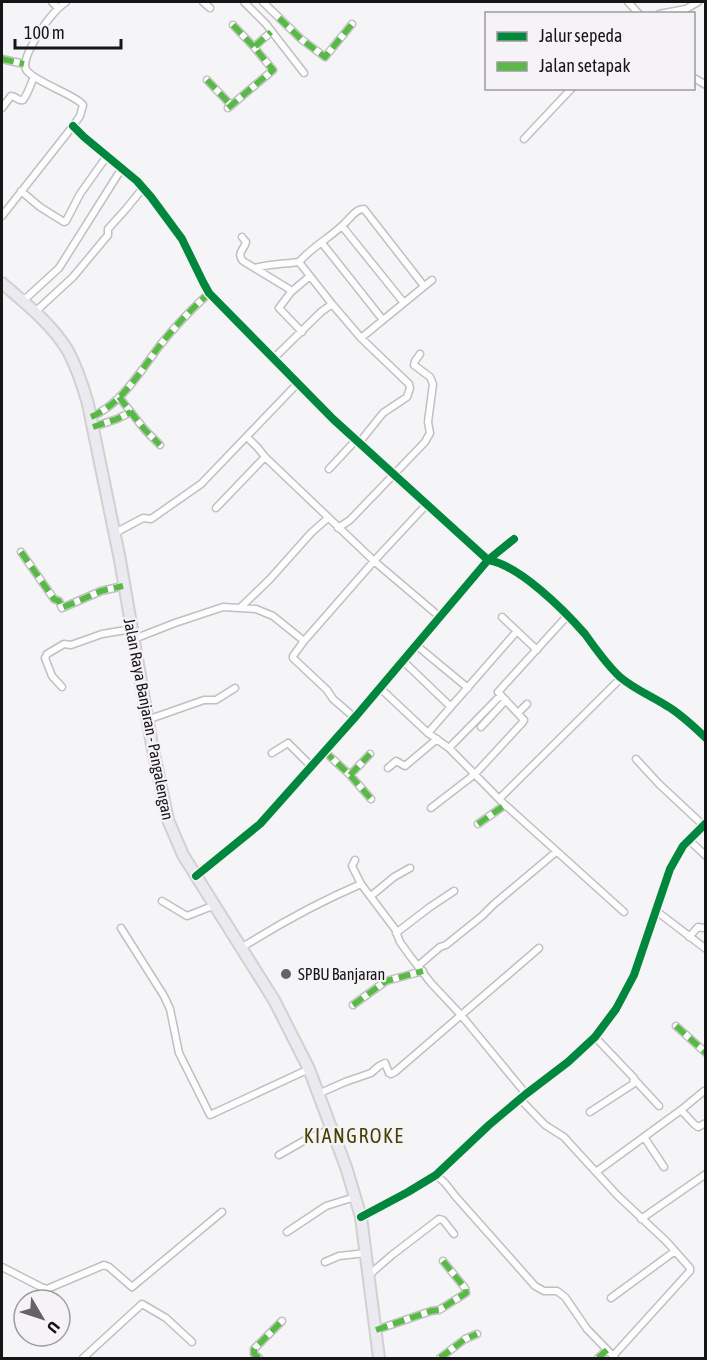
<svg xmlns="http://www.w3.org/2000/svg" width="707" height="1360" viewBox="0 0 707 1360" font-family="'Asap Condensed',sans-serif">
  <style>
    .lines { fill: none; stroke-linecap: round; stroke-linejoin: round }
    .minor-casing { stroke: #c0bfc1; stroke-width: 9 }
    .primary-casing { stroke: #d1d1d2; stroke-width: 14 }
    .minor { stroke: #fefdfe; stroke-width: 6 }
    .primary { stroke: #ebeaf0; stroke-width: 10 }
    .quiet { stroke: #58b947; stroke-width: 6; stroke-dasharray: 12 6; stroke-linecap: butt }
    .cycleway-casing { stroke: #f6f3f7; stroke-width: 11 }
    .cycleway { stroke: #00873e; stroke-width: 8 }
    .poi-dot { fill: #656465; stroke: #f6f3f7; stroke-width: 2 }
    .labels { text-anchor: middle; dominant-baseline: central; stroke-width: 4.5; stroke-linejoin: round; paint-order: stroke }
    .street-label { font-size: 16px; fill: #171617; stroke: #f6f3f7 }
    .poi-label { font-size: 16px; fill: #171617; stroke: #f6f3f7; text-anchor: start }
    .quarter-label { font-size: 20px; letter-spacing: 1.5px; fill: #424301; stroke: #f6f3f7 }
  </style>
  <rect width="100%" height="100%" fill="#f5f4f6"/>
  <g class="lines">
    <g class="minor-casing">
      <path id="minor" d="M52 2 58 8
        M203 2 210 8
        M244 2 266 24 304 73
        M263 2 301 39 325 57 352 24
        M628 2 639 14
        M659 14 686 9 698 2
        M233 25 254 47
        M2 59 24 64
        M694 78 706 85
        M207 80 231 105
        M2 108 11 96C16 96 19 102 23 100 29 92 30 85 34 77
        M228 108 273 70 254 47 271 32
        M73 126 84 137 137 181 151 197 182 239 203 282 209 293 333 419 488 560C519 565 564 610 585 634 596 649 606 664 620 677 634 689 651 696 667 706 681 714 693 726 706 738
        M524 139 572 88
        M21 191 40 207 64 222 66 221 80 194 107 156
        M2 216 73 126 80 116 83 105 80 102C67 92 37 82 27 71 18 61 45 23 53 14 57 9 62 5 66 2
        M342 226 404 303
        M242 237 246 242C244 250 236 253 243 261L289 289 291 292 279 308 302 332
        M322 243 383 320
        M299 262C312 247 331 237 345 223 351 217 356 209 364 209L424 286
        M255 268C269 264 285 264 299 262L332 304
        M291 292 310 276
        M23 301 59 268 122 168
        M35 312 73 277 108 235V229L126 209 143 188
        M361 338 432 280
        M273 359 321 312 332 304 361 338 409 384 410 388 407 397 383 413 359 443
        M119 397 145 430 160 445
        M91 417C123 403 141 370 161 344 176 325 192 309 209 293
        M93 427 117 419 131 412
        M247 437 258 448 265 457
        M329 469 356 440
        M216 508 265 457 374 561 440 617
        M338 528 350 520 425 442 430 433 428 422 433 384 430 377 414 365 415 361 420 354
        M115 533 143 518 151 519 201 484 298 383
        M21 552 54 599 59 601 62 608 101 591 123 586
        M240 608 270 579 311 533 328 518
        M502 617 537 650
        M134 639 175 623 223 607 256 609 273 616 304 641 374 561 427 504
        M304 641 293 656V658L327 690 333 699 355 718
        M416 645 468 688
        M402 660 451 707
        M62 687 52 676 45 658 47 654 64 644 71 645 102 634 132 629
        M380 688 428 733 449 748 502 802 624 912
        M518 713 527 704
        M147 720 204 700H216L235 688
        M481 727 506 700
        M428 733 517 631
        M449 748 501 695
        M324 751 350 775 371 799
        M272 753 288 743 311 766
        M636 759 659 784 703 825
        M388 768 396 761 405 766 437 739
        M350 775 370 754
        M499 799 621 678
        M431 808 475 774 523 722 524 720 498 692 568 615
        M478 824 505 805
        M689 840 706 856
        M196 876 260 824 357 715 488 560 514 539
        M361 884 395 929 400 942 410 956 431 983 461 1015 526 1094
        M371 896 394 877 410 868
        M162 901 187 916 215 905
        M655 910 706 949
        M121 928 164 996 170 1009 179 1053 210 1115 309 1069
        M396 933 430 907 454 891
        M689 937 698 927 703 928 706 927
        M241 948C279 924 319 902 361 884L352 866 355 860
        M418 966 440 947 446 945 482 916 493 905 556 852
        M353 1005 386 981 423 971
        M676 1026 706 1053
        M634 1079 659 1106
        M318 1094 345 1082 371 1073 379 1066 385 1063 389 1073 391 1074 395 1072 539 948
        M520 1099 545 1125 564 1137 573 1147 617 1195 667 1242 690 1268V1271L613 1356
        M681 1110 694 1124 698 1127 706 1123
        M590 1112 633 1084 634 1078 595 1037
        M644 1137 664 1167
        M279 1155 307 1139 331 1129
        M596 1172 681 1110 704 1091
        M436 1175 445 1183 456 1197 535 1286 544 1291H557L565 1297 587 1329 615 1358
        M361 1217 408 1192 436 1175 489 1125 526 1094 568 1062 595 1037 616 1009 634 975 670 869 683 846 706 823
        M641 1219 706 1174
        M287 1232 326 1206 355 1197
        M325 1262 339 1256 366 1253
        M2 1267 41 1287 47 1289 104 1265 109 1267 132 1287 222 1212
        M369 1275 392 1255 439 1219 443 1220 454 1234
        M611 1298 675 1251
        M376 1330 431 1311 439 1310 466 1293 465 1288 443 1261
        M83 1358 142 1304 166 1318 192 1342
        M259 1358 254 1354V1349L282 1321
        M440 1358 465 1339 477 1334
        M598 1358 607 1350"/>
    </g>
    <g class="primary-casing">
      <path id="primary" d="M2 283C25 303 52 324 68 351 77 368 83 386 88 404L120 560 152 745 168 820 183 855 274 1000 309 1069 346 1167 361 1217 379 1358"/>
    </g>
    <use href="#minor" class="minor"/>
    <use href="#primary" class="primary"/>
    <path class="quiet" d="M279 18 301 39 325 57 352 24
      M233 25 254 47
      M2 59 24 64
      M207 80 231 105
      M228 108 273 70 254 47 271 32
      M119 397 145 430 160 445
      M91 417C123 403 141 370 161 344 176 325 192 309 209 293
      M93 427 117 419 131 412
      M21 552 54 599 59 601 62 608 101 591 123 586
      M324 751 350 775 371 799
      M350 775 370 754
      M478 824 505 805
      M353 1005 386 981 423 971
      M676 1026 706 1053
      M376 1330 431 1311 439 1310 466 1293 465 1288 443 1261
      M259 1358 254 1354V1349L282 1321
      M440 1358 465 1339 477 1334
      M598 1358 607 1350"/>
    <g class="cycleway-casing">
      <path id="cycleway" d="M73 126 84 137 137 181 151 197 182 239 203 282 209 293 333 419 488 560C519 565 564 610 585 634 596 649 606 664 620 677 634 689 651 696 667 706 681 714 693 726 706 738
        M196 876 260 824 357 715 488 560 514 539
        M361 1217 408 1192 436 1175 489 1125 526 1094 568 1062 595 1037 616 1009 634 975 670 869 683 846 706 823"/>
    </g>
    <use href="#cycleway" class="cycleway"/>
  </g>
  <circle class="poi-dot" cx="286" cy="974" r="6"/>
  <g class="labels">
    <g class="street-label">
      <text transform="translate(149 719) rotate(79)">Jalan Raya Banjaran - Pangalengan</text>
    </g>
    <g class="poi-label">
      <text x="298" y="974">SPBU Banjaran</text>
    </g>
    <g class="quarter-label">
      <text x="354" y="1135">KIANGROKE</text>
    </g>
  </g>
  <rect width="707" height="1360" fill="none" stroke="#171617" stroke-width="6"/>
  <rect x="485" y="12" width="210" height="78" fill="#f6f3f7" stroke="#9d9b9d" stroke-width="1.5"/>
  <rect x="497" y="32" width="30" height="9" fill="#00873e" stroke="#9d9b9d" stroke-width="1.5"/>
  <text x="539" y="42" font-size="18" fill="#171617">Jalur sepeda</text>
  <rect x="497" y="62" width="30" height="9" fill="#58b947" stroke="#9d9b9d" stroke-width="1.5"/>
  <text x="539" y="72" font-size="18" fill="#171617">Jalan setapak</text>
  <g transform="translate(42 1318) rotate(129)"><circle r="28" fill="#f6f3f7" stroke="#9d9b9d" stroke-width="1.5"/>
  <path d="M0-4.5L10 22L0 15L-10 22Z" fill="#656465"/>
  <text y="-9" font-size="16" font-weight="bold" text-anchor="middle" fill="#171617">U</text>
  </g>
  <path d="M15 39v9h106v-9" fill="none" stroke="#171617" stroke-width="3"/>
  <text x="24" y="39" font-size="18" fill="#171617" stroke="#f6f3f7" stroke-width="4.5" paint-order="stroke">100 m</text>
</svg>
